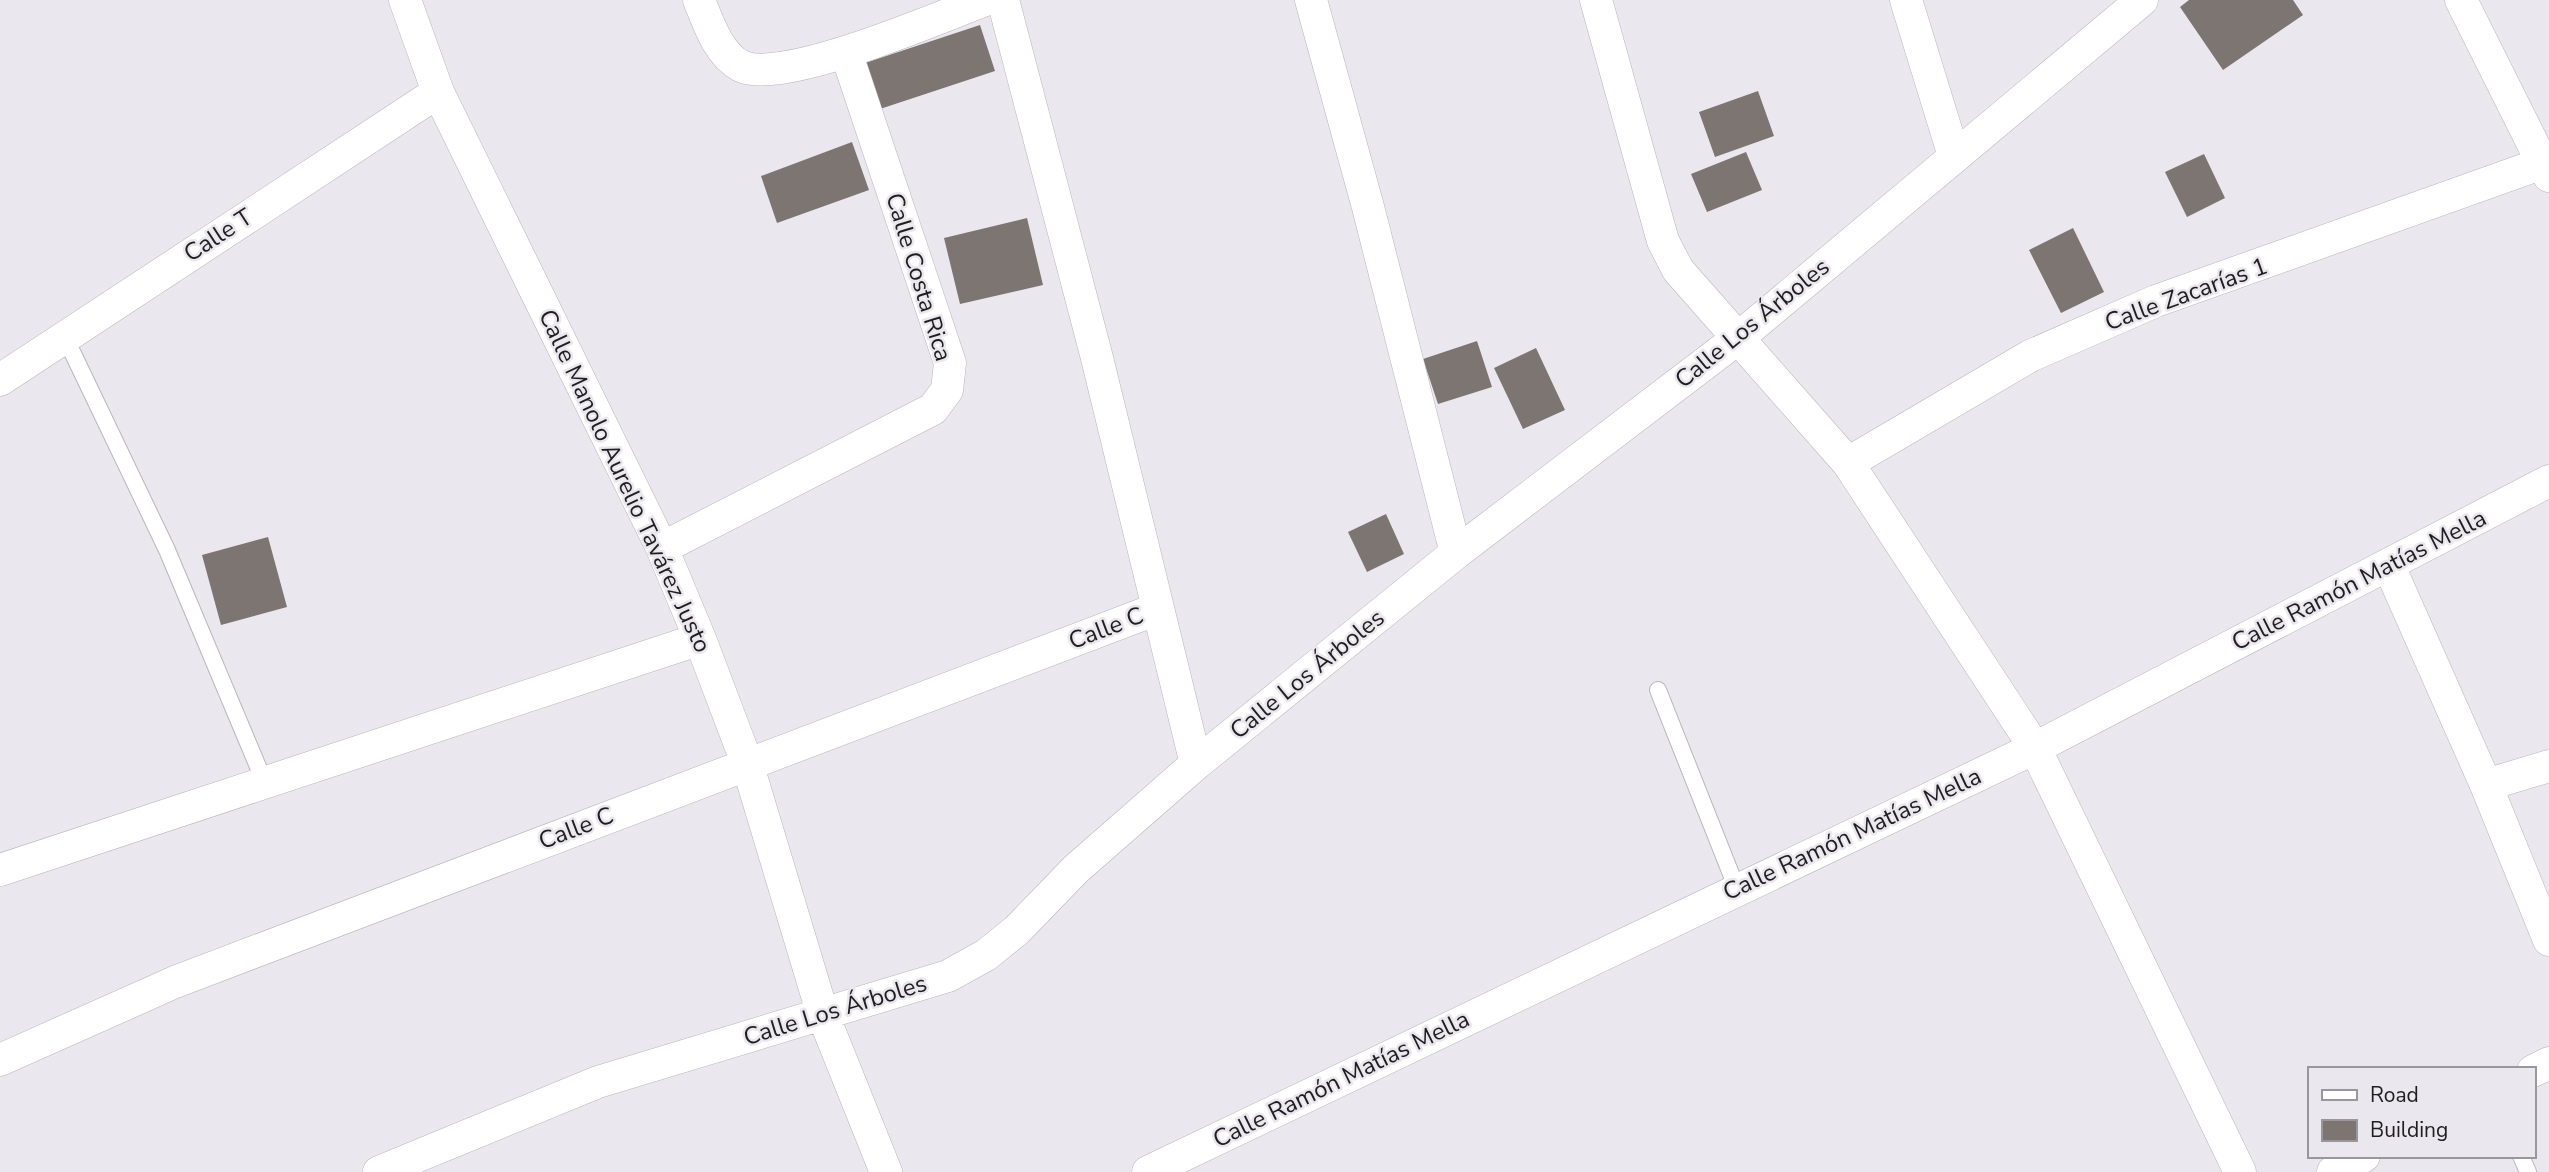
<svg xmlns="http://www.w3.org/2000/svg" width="2549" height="1172" viewBox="0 0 2549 1172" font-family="'Nunito Sans',sans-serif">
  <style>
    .building { fill: #7c7572 }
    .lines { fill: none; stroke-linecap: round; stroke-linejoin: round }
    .service-casing { stroke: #b9b5bc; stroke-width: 18 }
    .minor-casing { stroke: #b9b5bc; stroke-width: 33 }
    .service { stroke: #fff; stroke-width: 16 }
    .minor { stroke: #fff; stroke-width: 32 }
    .labels { text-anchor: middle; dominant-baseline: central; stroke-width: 5; stroke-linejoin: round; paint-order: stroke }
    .street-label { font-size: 24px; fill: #1f1d20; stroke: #ebe7ee }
  </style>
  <rect width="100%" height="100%" fill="#ebe7ee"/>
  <path class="building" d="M2189 0H2293L2303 15 2223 70 2180 7Z
    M980 25 995 71 880 109 865 63Z
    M1758 91 1774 136 1715 157 1699 112Z
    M852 142 869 190 777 223 761 176Z
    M1746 152 1762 190 1707 212 1691 174Z
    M2204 154 2225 198 2187 217 2165 172Z
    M1027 218 1043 285 960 304 944 238Z
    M2073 228 2104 292 2061 313 2029 250Z
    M1477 341 1492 387 1438 404 1423 359Z
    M1536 348 1565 410 1523 429 1494 368Z
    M1386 514 1404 554 1367 572 1348 532Z
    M268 537 287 607 221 625 202 555Z"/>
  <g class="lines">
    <g class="service-casing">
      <path id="service" d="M64 335 167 550 264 781
        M1658 690 1737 889
        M2521 1156 2528 1172"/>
    </g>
    <g class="minor-casing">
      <path id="minor" d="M405 0 438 92 662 548 700 639 747 763 823 1015 886 1172
        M699 0C708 22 718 54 741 66 781 86 940 17 985 0
        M1003 0 1097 358 1196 764
        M1311 0 1368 207 1456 553
        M1596 0 1663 241 1678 270 1848 463 2035 748 2240 1172
        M1906 0 1954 156
        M2461 0 2549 176
        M0 380 438 92
        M1848 463 2030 356 2156 301 2543 163
        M662 548 933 409 947 390 950 363 846 52
        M2389 566 2486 785 2549 940
        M2486 785 2549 766
        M0 870 700 639
        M0 1060 175 982 1157 609
        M2533 1071 2549 1063
        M379 1172 598 1082 948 976 986 955 1017 930 1076 869 1196 764 1456 553 1737 339 2142 0
        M1148 1172 2035 748 2549 481
        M2333 1172 2364 1156"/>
    </g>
    <use href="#service" class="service"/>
    <use href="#minor" class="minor"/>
  </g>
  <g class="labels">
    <g class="street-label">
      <text transform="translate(218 235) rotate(-33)">Calle T</text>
      <text transform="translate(919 277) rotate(73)">Calle Costa Rica</text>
      <text transform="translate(2186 294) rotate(-20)">Calle Zacarías 1</text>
      <text transform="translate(1752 323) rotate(-39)">Calle Los Árboles</text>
      <text transform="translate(625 481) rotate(65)">Calle Manolo Aurelio Tavárez Justo</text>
      <text transform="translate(2359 580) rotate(-27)">Calle Ramón Matías Mella</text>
      <text transform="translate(1106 628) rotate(-21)">Calle C</text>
      <text transform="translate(1307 674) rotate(-39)">Calle Los Árboles</text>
      <text transform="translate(576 828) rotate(-21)">Calle C</text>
      <text transform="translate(1852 834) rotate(-25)">Calle Ramón Matías Mella</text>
      <text transform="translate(835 1010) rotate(-17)">Calle Los Árboles</text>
      <text transform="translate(1341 1079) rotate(-26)">Calle Ramón Matías Mella</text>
    </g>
  </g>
  <rect x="2308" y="1067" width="228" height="91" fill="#ebe7ee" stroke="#99969c" stroke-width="2"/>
  <rect x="2322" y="1090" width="35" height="10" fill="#ffffff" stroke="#99969c" stroke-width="2"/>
  <text x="2370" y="1102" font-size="21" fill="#1f1d20">Road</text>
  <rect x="2322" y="1120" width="35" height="21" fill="#7c7572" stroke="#99969c" stroke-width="2"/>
  <text x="2370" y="1137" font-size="21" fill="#1f1d20">Building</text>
</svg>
